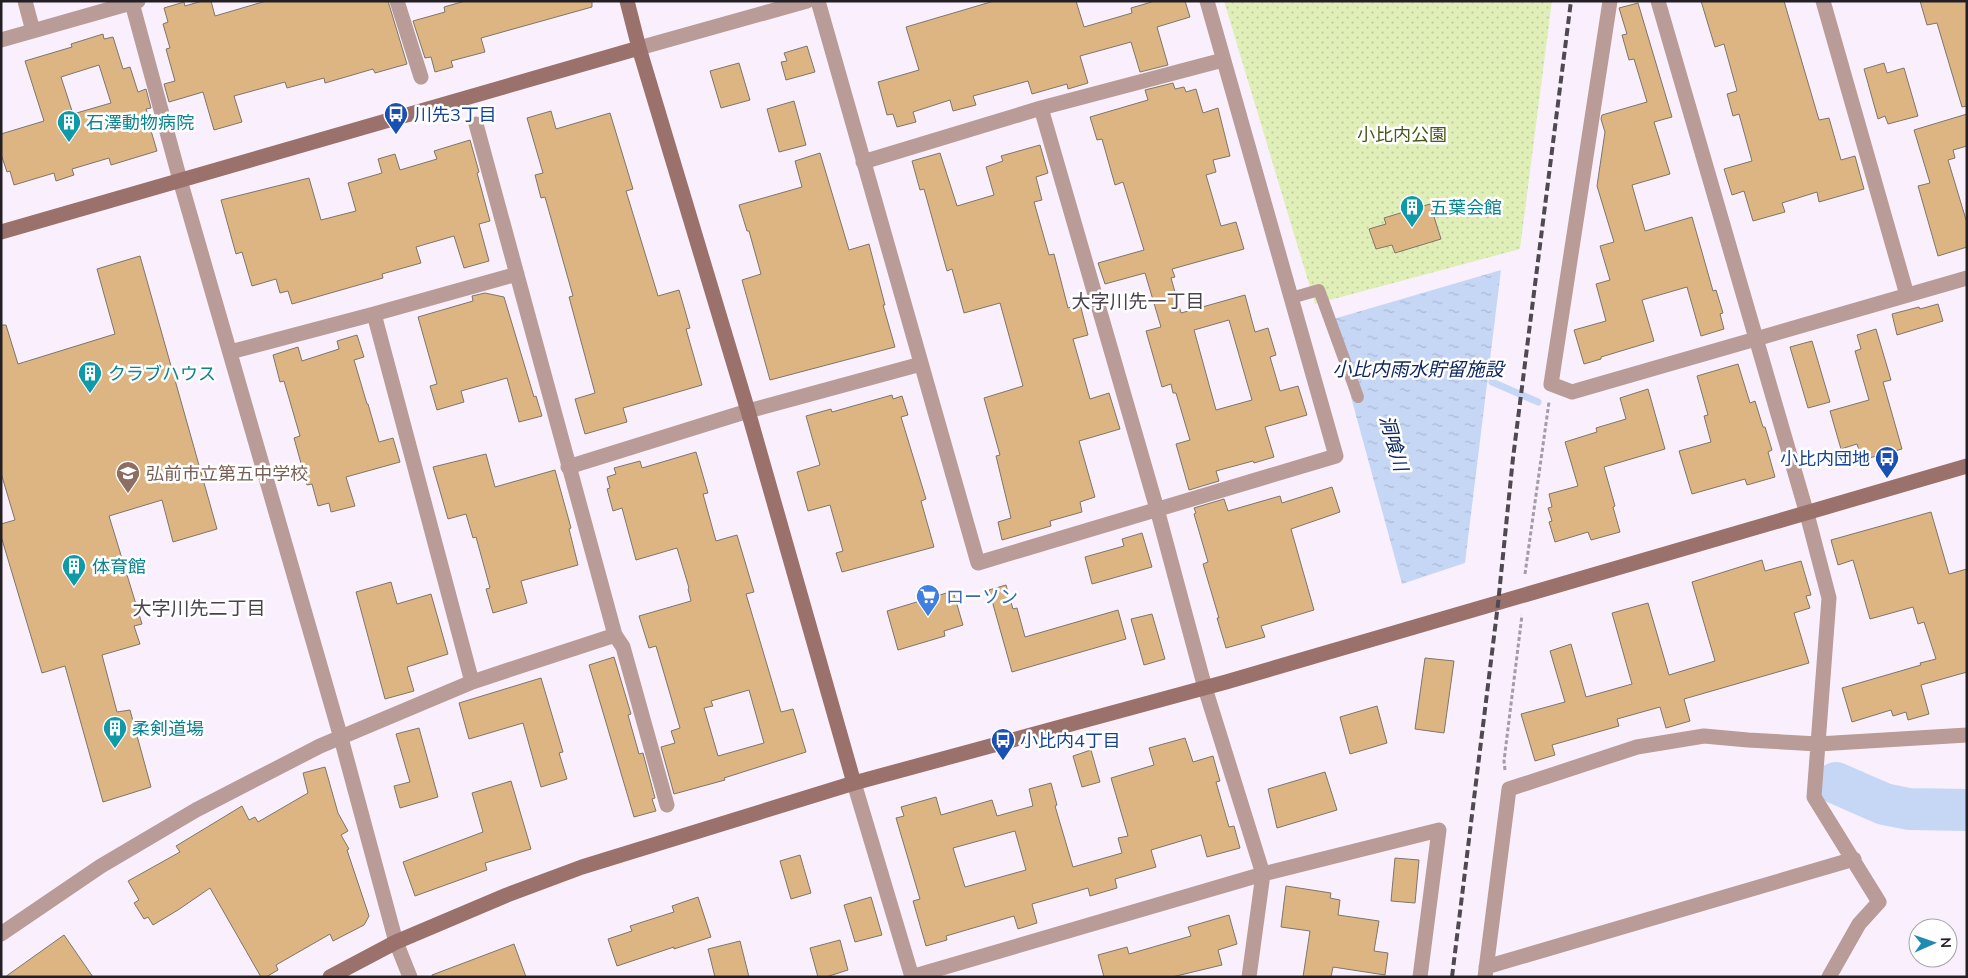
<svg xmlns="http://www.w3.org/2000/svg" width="1968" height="978" viewBox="0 0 1968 978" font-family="Mulish,'Noto Sans JP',sans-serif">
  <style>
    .park { fill: url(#park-dots) }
    .water { fill: url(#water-ripples) }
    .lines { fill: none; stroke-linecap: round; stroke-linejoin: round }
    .stream { stroke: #c6d7f6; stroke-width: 7 }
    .river { stroke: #c6d7f6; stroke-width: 42 }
    .building { fill: #dcb583; stroke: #7e7569; fill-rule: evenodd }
    .path { stroke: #a39ba5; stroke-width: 3; stroke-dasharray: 4 2.5; stroke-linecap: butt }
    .lane { stroke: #b99b97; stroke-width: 12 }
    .street { stroke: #b99b97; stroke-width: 15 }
    .secondary { stroke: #9a716b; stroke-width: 15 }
    .rail { stroke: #4f4a51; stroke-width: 4; stroke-dasharray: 8 4; stroke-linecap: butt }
    .labels { text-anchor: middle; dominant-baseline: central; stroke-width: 5; stroke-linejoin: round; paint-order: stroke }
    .transit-label { font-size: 18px; fill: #164399; stroke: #fff; text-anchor: start }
    .culture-label { font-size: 18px; fill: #0d838f; stroke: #fff; text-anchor: start }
    .park-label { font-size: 18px; fill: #495718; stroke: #fff }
    .education-label { font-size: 18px; fill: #785e54; stroke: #fff; text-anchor: start }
    .shop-label { font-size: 18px; fill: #366cbe; stroke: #fff; text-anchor: start }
    .neighbourhood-label { font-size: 19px; fill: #4a424d; stroke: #fff }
    .water-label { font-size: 19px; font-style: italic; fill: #0e2762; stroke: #fff }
  </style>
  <defs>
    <pattern id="park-dots" width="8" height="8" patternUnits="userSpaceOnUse" patternTransform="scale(1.25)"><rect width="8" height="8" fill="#dfefb7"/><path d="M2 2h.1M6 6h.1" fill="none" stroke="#bfcc9d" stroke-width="1.8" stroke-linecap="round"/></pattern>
    <pattern id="water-ripples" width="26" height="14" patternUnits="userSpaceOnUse" patternTransform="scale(1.25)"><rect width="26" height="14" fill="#c6d7f6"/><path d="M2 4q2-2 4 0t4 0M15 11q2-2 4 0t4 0" fill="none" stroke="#aab8d3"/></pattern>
  </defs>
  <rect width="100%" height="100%" fill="#faf0fd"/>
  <path class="park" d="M1224 1H1552L1520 249 1315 304Z"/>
  <path class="water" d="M1501 270 1465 563 1402 584 1330 320Z"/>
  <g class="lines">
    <path class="stream" d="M1492 382 1538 402"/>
    <path class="river" d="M1836 783 1884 804 1909 809 1967 810"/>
  </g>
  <path class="building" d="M202 1H211L215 16 266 1H388L407 64 375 73 373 69 325 83 324 78 287 88 285 82 234 96 242 122 214 130 203 92 169 102 164 84 175 81 166 49 170 48 163 24 168 22 164 8 184 2 185 6Z
    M465 1H592V7L481 38 485 52 451 61 453 67 435 72 431 57 425 58 413 21 445 12 444 7Z
    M994 1H1076L1084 27 1132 13 1131 8 1155 1H1185L1190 17 1157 27 1168 65 1140 72 1131 42 1080 56 1088 83 1068 89 1067 84 1032 94 1028 81 973 96 976 105 953 111 950 100 913 112 916 122 897 127 893 114 887 115 878 82 919 70 906 27Z
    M1701 1H1784L1819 120 1829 118 1841 160 1855 156 1864 189 1819 202 1817 192 1782 203 1785 212 1753 221 1744 191 1732 195 1724 169 1752 161 1739 114 1733 116 1727 94 1737 91 1724 44 1715 47Z
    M1920 1H1967V106L1962 107 1937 23 1927 25Z
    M1638 3 1672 117 1654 122 1670 174 1632 185 1645 231 1692 217 1713 291 1716 290 1723 313 1720 314 1724 329 1701 336 1687 287 1642 300 1654 341 1601 357V359L1584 364 1574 330 1606 321 1596 284 1610 280 1600 246 1614 242 1597 186 1605 132 1601 119 1602 115 1647 102 1634 59 1629 60 1622 35 1627 34 1619 8Z
    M103 34 104 39 113 37 123 69 130 67 138 92 146 89 151 108 146 109 151 124H149L157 151 111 165 109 158 72 169 74 175 56 181 54 173 14 185 10 171 7 172 1 154V134L44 121 25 61 72 47 71 44ZM99 65 111 103 73 114 61 77Z
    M807 46 815 72 786 80 781 62 787 61 784 53Z
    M739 63 750 100 721 108 710 71Z
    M1884 63 1887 73 1904 68 1918 116 1888 124 1885 116 1878 119 1864 69Z
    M1173 83 1175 89 1184 87 1186 92 1196 89 1203 113 1218 108 1230 156 1213 160 1216 172 1206 175 1221 226 1236 222 1244 249 1172 269 1175 277 1171 278 1181 313 1245 295 1255 332 1268 328 1276 355 1270 357 1280 391 1298 386 1307 415 1265 427 1274 457 1254 463 1253 461 1216 471 1219 481 1189 490 1176 444 1190 440 1176 393H1173L1171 384 1162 387 1146 331 1161 327 1145 273 1105 284 1098 263 1144 250 1123 182 1115 185 1102 139 1097 140 1090 117 1148 100 1145 90ZM1229 320 1252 400 1216 410 1194 330Z
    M794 101 806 145 779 152 767 109Z
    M551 111 556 129 610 113 633 189 626 191 658 296 679 290 690 328 686 329 702 385 623 408 627 422 585 434 575 399 595 393 569 297 573 296 545 197 541 198 535 175 543 173 527 118Z
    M1967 114V146L1953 150 1955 158 1948 160 1967 223V247L1938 256 1918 186 1930 183 1914 130Z
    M470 140 479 172 477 173 490 221 479 224 489 261 464 268 454 236 416 247 421 263 382 274 383 278 292 304 288 291 280 293 276 279 252 286 242 252 236 254 221 200 309 178 321 220 356 211 348 183 382 173 378 159 395 154 400 170 437 159 434 151Z
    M1040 145 1048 173 1036 177 1042 200 1034 202 1049 255 1054 254 1068 308 1080 304 1088 335 1073 339 1090 399 1109 393 1120 429 1079 441 1095 497 1080 502 1082 512 1050 521 1051 526 1002 540 998 522 1011 518 996 456 1000 455 984 398 1023 386 1000 303 964 313 952 269 947 271 924 189 920 190 912 161 940 153 957 206 994 195 986 167 1003 161 1001 156Z
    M820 153 849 250 869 244 885 305H883L895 347 770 380 742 280 761 274 749 231H747L739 205 802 187 795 161Z
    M1430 204 1441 239 1395 253 1392 245 1376 249 1369 229 1386 224 1384 218Z
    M140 256 217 529 173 542 162 500 109 516 142 624 134 626 140 644 102 655 117 712 130 710 151 787 103 802 65 666 42 673 1 536V524L15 520 1 473V325H6L18 364 115 334 97 269Z
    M485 293 504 297 534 397 536 396 542 416 519 422 507 378 461 391 464 402 437 410 430 386 437 384 418 317 473 301 472 296Z
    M1938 304 1943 321 1897 335 1892 314 1919 307 1920 309Z
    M1876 329 1891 380 1883 382 1902 449 1862 460 1857 444 1841 449 1830 411 1869 400 1855 351 1861 349 1857 335Z
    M357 335 364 357 354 360 367 404H368L379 442 393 438 400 462 346 477 355 506 331 512 329 503 318 506 312 484 307 485 294 438 300 436 284 381 280 382 273 355 298 347 302 361 339 349 337 341Z
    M1812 341 1830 402 1808 408 1790 347Z
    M1738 364 1750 403 1755 401 1763 427H1765L1772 450 1768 452 1775 477 1747 485 1745 479 1692 494 1679 451 1711 442 1704 416 1708 415 1697 376Z
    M1648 389 1665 449 1604 467 1615 506 1613 507 1620 532 1591 540 1588 532 1555 542 1549 522 1552 521 1548 508 1552 507 1549 494 1578 486 1565 442 1597 432 1596 428 1626 419 1620 398Z
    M892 395 893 399 902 396 908 415 901 417 926 499 921 501 934 547 842 572 836 553 843 551 830 505 808 511 797 472 820 465 806 416 831 409 832 412Z
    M696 452 708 493 703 494 716 541 737 535 754 592 746 594 781 712 793 709 806 752 724 778 725 780 674 794 661 747 675 743 671 731 680 728 656 646 649 648 639 616 691 601 688 589 689 588 677 548 636 560 622 508 613 511 607 489 610 488 607 477 616 474 614 468 640 461 642 468ZM749 690 764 743 718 756 704 708 713 706 711 701Z
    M486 454 495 487 555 470 571 528 569 529 578 565 521 581 527 603 493 613 486 589 490 588 476 537 473 538 466 514 448 519 433 467Z
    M1332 487 1340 512 1291 529 1314 610 1261 626 1265 637 1226 648 1217 618H1219L1203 564 1208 562 1194 514 1196 513 1194 508 1224 499 1228 511 1280 496 1282 503Z
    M1931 512 1949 574 1967 569V672L1921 685 1929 714 1908 720 1906 712 1893 716 1891 710 1852 722 1842 688 1921 665 1920 663 1936 659 1924 622 1918 624 1913 607 1870 619 1853 560 1838 565 1831 540Z
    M1142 533 1152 567 1092 584 1085 557 1124 546 1122 539Z
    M1762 560 1765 571 1801 561 1811 595 1806 596 1810 608 1794 613 1809 663 1684 699 1690 721 1666 728 1660 707 1617 719 1619 726 1552 745 1555 755 1535 761 1521 714 1565 702 1550 651 1571 644 1586 697 1632 684 1612 613 1648 603 1669 675 1715 661 1692 582Z
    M391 582 397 604 431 594 448 654 407 667 414 691 385 699 356 592Z
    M1006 585 1013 609 1017 608 1025 637 1118 610 1126 639 1012 672 989 590Z
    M953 591 963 625 944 631 945 636 898 650 887 611Z
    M1152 614 1165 659 1144 665 1131 619Z
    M614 657 631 714 628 715 639 754 643 753 655 798 652 799 656 811 634 817 589 665Z
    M1425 658 1454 661 1444 733 1415 729Z
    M541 678 563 752 559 753 567 779 541 787 523 723 469 739 459 703Z
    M1377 706 1387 743 1350 754 1340 717Z
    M419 728 438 797 400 808 394 786 410 782 396 734Z
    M1185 738 1193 762 1213 756 1220 781 1216 782 1229 827 1234 826 1240 848 1207 857 1201 835 1151 850 1156 867 1115 879 1117 888 1090 896 1088 888 1032 904 1037 923 1018 929 1014 916 946 936 947 940 926 946 913 901 920 899 896 818 904 816 901 807 936 797 941 815 992 800 997 816 1033 806 1029 789 1051 783 1057 805 1055 806 1073 867 1122 853 1118 838 1128 836 1111 778 1154 765 1149 748ZM1015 831 1026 870 965 887 953 848Z
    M1091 750 1100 782 1082 787 1073 756Z
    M325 767 338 813 348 831 341 835 349 849 347 850 369 916 364 925 333 941 330 934 276 965 278 970 266 977H261L210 888 178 910 153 925 148 917 144 919 134 903 139 900 128 881 180 852 176 846 242 806 249 820 255 817 258 822 308 793 303 773Z
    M1325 772 1337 810 1277 828 1268 789Z
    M511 781 531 849 485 863 487 870 415 896 403 862 483 832 472 793Z
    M800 855 811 893 791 899 780 861Z
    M1395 858 1419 860 1415 903 1391 901Z
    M1286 886 1331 893 1330 898 1340 900 1338 915 1379 921 1374 951 1388 953 1385 975 1333 967 1331 977H1303L1310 931 1281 927Z
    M698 897 711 937 674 949V947L617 966 608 939 632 931 630 926 674 912 672 906Z
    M871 897 882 935 855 942 844 905Z
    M1229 915 1237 944 1218 950 1222 965 1172 977H1104L1098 955 1127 947 1129 954 1191 936 1188 927Z
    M64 935 93 977H5Z
    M840 940 848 970 826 977H818L810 948Z
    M740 941 749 977H715L708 949Z
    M514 944 526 977H432V975Z"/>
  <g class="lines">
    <path class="path" d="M1525 574 1549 402
      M1505 770 1504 761 1522 615"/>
    <path class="lane" d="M1291 298 1319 290 1358 397"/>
    <path class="street" d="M25 1 33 31
      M397 1 421 77
      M818 1 978 563 1336 456 1207 1
      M1610 1 1551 384 1572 392 1967 278
      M1658 1 1807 514 1829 598 1814 797 1879 902 1859 924 1829 977
      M1823 1 1907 295
      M132 3 180 180 341 738 396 942 410 977
      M1 40 138 1
      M639 48 807 1
      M1041 108 1157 509 1205 688 1263 874 1249 977
      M863 162 1041 108 1223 60
      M374 314 472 682
      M230 352 374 314 517 274
      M568 467 748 411 921 364
      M615 635 623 647 667 805
      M854 783 912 977
      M1 934 101 866 196 810 320 746 472 682 615 635 476 124
      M1486 967 1854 859
      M911 977 1263 874 1439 830 1420 977
      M1485 977 1509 789 1637 747 1704 736 1748 740 1818 744 1967 735"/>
    <path class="secondary" d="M627 1 639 48 748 411 854 783
      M1 232 639 48
      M330 977 396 942 507 895 582 867 854 783 1226 682 1967 466"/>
    <path class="rail" d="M1452 977 1498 604 1513 458 1571 1"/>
  </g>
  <defs>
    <g id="bus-pin" transform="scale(1.25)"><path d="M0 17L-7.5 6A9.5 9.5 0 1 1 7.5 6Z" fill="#1a4fb4" stroke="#fff"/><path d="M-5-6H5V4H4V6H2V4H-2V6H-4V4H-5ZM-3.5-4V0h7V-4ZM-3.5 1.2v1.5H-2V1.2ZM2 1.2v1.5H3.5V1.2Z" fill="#fff"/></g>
    <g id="building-pin" transform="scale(1.25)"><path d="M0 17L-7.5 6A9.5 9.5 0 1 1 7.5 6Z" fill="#0f9aa8" stroke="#fff"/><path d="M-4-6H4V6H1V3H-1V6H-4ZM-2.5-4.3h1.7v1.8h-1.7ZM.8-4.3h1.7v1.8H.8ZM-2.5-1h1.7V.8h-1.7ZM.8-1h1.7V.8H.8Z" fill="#fff"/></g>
    <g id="school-pin" transform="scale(1.25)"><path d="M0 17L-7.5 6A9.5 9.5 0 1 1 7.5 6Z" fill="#8d6e63" stroke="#fff"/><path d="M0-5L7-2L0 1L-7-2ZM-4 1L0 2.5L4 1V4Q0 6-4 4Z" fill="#fff"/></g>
    <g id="supermarket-pin" transform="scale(1.25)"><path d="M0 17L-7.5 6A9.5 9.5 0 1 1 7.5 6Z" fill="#3f7fe0" stroke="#fff"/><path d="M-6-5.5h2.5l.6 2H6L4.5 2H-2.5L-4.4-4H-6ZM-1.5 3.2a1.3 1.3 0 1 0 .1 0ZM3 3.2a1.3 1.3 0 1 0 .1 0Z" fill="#fff"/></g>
  </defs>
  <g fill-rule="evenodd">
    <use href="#bus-pin" x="396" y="114"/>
    <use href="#building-pin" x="69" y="122"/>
    <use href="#building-pin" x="1412" y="207"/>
    <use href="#building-pin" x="90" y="373"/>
    <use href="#bus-pin" x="1887" y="458"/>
    <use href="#school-pin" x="128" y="473"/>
    <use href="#building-pin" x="74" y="566"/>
    <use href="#supermarket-pin" x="928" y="596"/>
    <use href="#building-pin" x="115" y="728"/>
    <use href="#bus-pin" x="1003" y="740"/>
  </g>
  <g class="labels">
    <g class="transit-label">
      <text x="414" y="114">川先3丁目</text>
      <text x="1870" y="458" text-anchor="end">小比内団地</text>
      <text x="1020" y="740">小比内4丁目</text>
    </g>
    <g class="culture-label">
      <text x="86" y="122">石澤動物病院</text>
      <text x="1430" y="207">五葉会館</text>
      <text x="108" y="373">クラブハウス</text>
      <text x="92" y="566">体育館</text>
      <text x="132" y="728">柔剣道場</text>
    </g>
    <g class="park-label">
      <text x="1402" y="134">小比内公園</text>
    </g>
    <g class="education-label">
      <text x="146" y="473">弘前市立第五中学校</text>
    </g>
    <g class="shop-label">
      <text x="946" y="596">ローソン</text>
    </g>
    <g class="neighbourhood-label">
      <text x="1138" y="301">大字川先一丁目</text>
      <text x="199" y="608">大字川先二丁目</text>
    </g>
    <g class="water-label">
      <text x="1418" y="369">小比内雨水貯留施設</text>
      <text transform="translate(1394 443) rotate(74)">洞喰川</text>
    </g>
  </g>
  <rect width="1968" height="978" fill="none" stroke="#231f24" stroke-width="5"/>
  <g transform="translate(1933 943) rotate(88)"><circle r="24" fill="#ffffff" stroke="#a7a5a7"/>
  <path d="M0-4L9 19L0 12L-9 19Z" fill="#208bb2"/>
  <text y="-8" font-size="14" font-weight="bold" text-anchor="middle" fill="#231f24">N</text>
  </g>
</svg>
